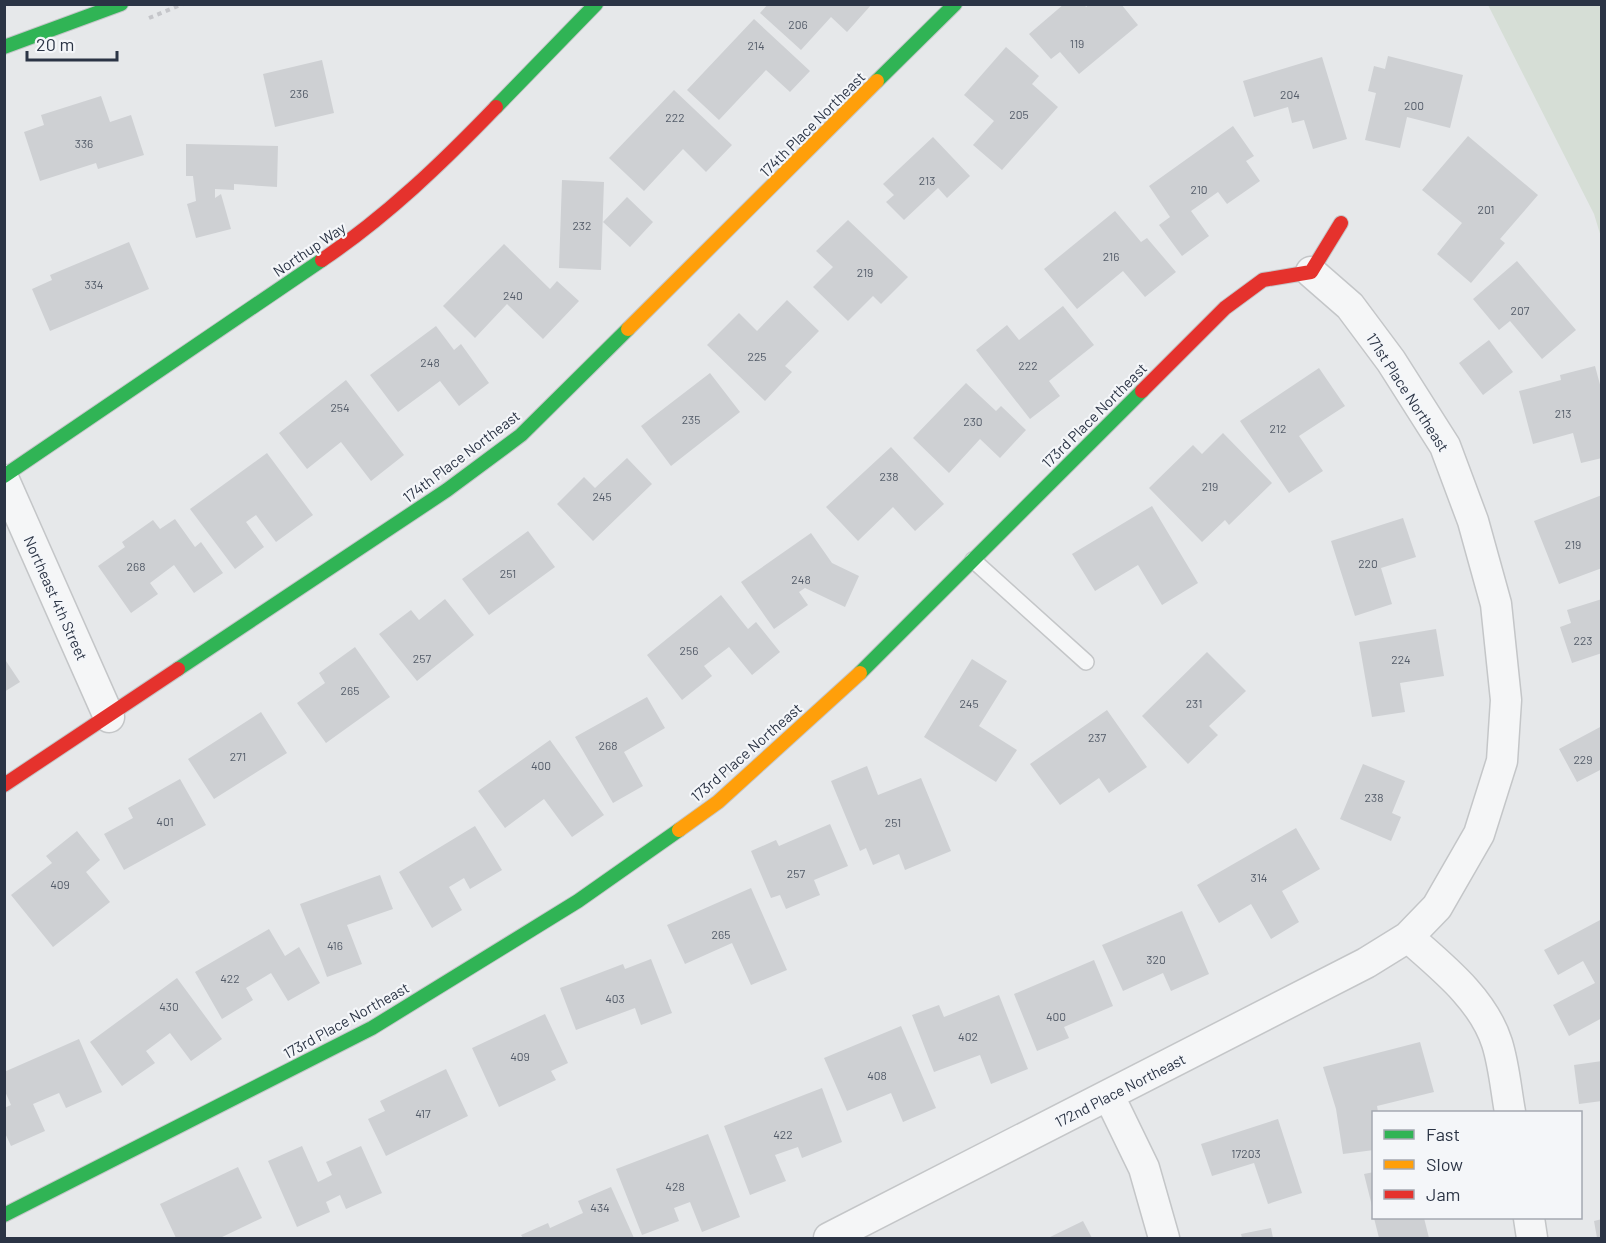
<svg xmlns="http://www.w3.org/2000/svg" width="1606" height="1243" viewBox="0 0 1606 1243" font-family="Barlow,sans-serif">
  <style>
    .green { fill: #d6ded6 }
    .building { fill: #ced0d3 }
    .lines { fill: none; stroke-linecap: round; stroke-linejoin: round }
    .lane-casing { stroke: #c4c6c8; stroke-width: 18 }
    .street-casing { stroke: #c4c6c8; stroke-width: 33 }
    .fast-casing { stroke: #c4c6c8; stroke-width: 16 }
    .slow-casing { stroke: #c4c6c8; stroke-width: 16 }
    .jam-casing { stroke: #c4c6c8; stroke-width: 16 }
    .path { stroke: #c5c6ca; stroke-width: 4; stroke-dasharray: 4.5 4.5; stroke-linecap: butt }
    .lane { stroke: #f5f6f7; stroke-width: 15 }
    .street { stroke: #f5f6f7; stroke-width: 30 }
    .fast { stroke: #30b455; stroke-width: 14 }
    .slow { stroke: #ff9f0a; stroke-width: 14 }
    .jam { stroke: #e5322d; stroke-width: 14 }
    .labels { text-anchor: middle; dominant-baseline: central; stroke-width: 4.5; stroke-linejoin: round; paint-order: stroke }
    .number-label { font-size: 12px; fill: #545c69 }
    .street-label { font-size: 15px; fill: #2b3445; stroke: #f4f6f9 }
  </style>
  <rect width="100%" height="100%" fill="#e6e8ea"/>
  <path class="green" d="M1488 5H1601V237L1594 214Z"/>
  <path class="building" d="M768 4H872L847 32 831 17 801 50 760 13Z
    M1064 4H1084L1086 7 1090 4H1121L1138 25 1079 74 1060 52 1051 59 1029 34Z
    M754 19 810 71 790 92 766 70 719 120 687 90Z
    M1006 47 1039 76 1032 84 1058 107 1002 170 973 145 994 121 964 95Z
    M1388 56 1463 75 1450 128 1407 117 1400 148 1365 140 1376 93 1368 91 1374 66 1385 69Z
    M1322 57 1347 139 1313 149 1304 120 1292 123 1288 107 1254 117 1243 81Z
    M322 60 334 113 275 127 263 74Z
    M674 90 732 145 706 172 683 149 644 191 609 158Z
    M101 96 110 122 131 115 144 155 98 169 96 163 40 181 24 132 44 125 41 115Z
    M1233 126 1254 156 1246 161 1260 181 1227 204 1218 192 1191 211 1209 236 1182 256 1159 225 1170 217 1149 186Z
    M1468 136 1538 195 1500 239 1505 243 1471 283 1437 254 1462 223 1422 190Z
    M933 137 970 176 947 198 938 188 904 220 886 202 894 195 883 184Z
    M186 144 278 146 277 187 234 184V190L215 189V198L221 194 231 229 196 238 187 204 196 201 193 176H186Z
    M562 180 604 182 601 270 559 268Z
    M627 197 653 222 630 247 603 222Z
    M1115 211 1141 242 1147 238 1176 272 1145 297 1123 271 1077 309 1044 269Z
    M848 220 908 277 881 304 873 296 848 321 813 287 833 267 816 251Z
    M129 242 149 289 50 331 32 289 52 280 50 275Z
    M504 244 550 289 557 281 579 301 543 339 507 304 475 338 443 306Z
    M1517 261 1576 330 1542 359 1510 321 1499 330 1473 299Z
    M787 300 819 331 785 366 792 372 765 401 707 345 739 313 757 331Z
    M1063 306 1094 345 1049 381 1060 396 1030 419 976 350 1007 325 1019 340Z
    M436 326 454 350 461 344 489 383 459 406 440 381 398 412 370 375Z
    M1489 340 1513 372 1483 395 1459 363Z
    M1595 366 1602 392V458L1581 463 1573 433 1533 444 1519 391 1561 380 1560 375Z
    M1319 368 1345 406 1299 436 1323 471 1289 493 1240 421Z
    M710 373 740 412 671 466 641 426Z
    M346 380 404 455 371 481 341 442 307 469 279 433Z
    M966 383 996 411 1001 406 1026 430 1000 458 980 439 949 473 913 438Z
    M1223 433 1272 483 1229 525 1225 520 1202 542 1149 488 1193 445 1202 454Z
    M891 447 944 504 915 531 893 507 858 541 826 507Z
    M267 453 313 515 276 542 256 515 246 522 264 547 235 569 190 509Z
    M627 458 652 484 593 541 557 504 584 477 595 488Z
    M1602 495V568L1559 584 1534 521Z
    M1152 506 1198 583 1162 605 1138 565 1095 591 1072 554Z
    M1403 518 1416 557 1381 568 1392 604 1355 616 1331 541Z
    M175 519 195 547 201 542 223 573 194 593 174 565 150 583 158 594 131 613 98 566 125 547 122 542 153 520 160 529Z
    M528 531 555 567 489 615 462 579Z
    M811 533 832 563 859 576 845 607 805 588 799 592 808 605 774 629 741 582Z
    M721 595 748 629 756 622 780 652 752 675 729 647 704 666 712 676 682 700 647 655Z
    M445 599 474 635 417 681 379 634 411 610 419 620Z
    M1602 599V653L1572 663 1560 627 1571 623 1567 610Z
    M1436 629 1444 676 1400 683 1405 712 1372 717 1359 642Z
    M355 647 390 697 326 743 297 703 325 683 319 673Z
    M1207 652 1246 691 1209 726 1218 735 1188 764 1142 716Z
    M4 658 20 682 4 692Z
    M972 659 1007 681 979 726 1017 750 996 782 924 737Z
    M647 697 665 728 624 752 643 786 613 803 575 737Z
    M1107 710 1147 767 1109 793 1099 778 1060 805 1030 764Z
    M261 712 287 753 214 799 188 759Z
    M1602 726V769L1577 782 1559 749Z
    M550 740 604 815 572 837 544 799 505 828 478 791Z
    M1363 764 1405 781 1392 813 1401 817 1391 841 1340 819Z
    M867 766 878 795 921 778 951 851 905 870 899 854 873 865 866 848 860 851 831 781Z
    M180 779 206 825 124 870 104 834 133 818 128 808Z
    M830 824 848 866 814 880 820 895 786 909 780 895 771 898 751 851 776 840 779 846Z
    M475 826 502 870 470 889 464 878 449 887 462 910 432 928 399 872Z
    M1296 828 1320 869 1282 891 1299 922 1271 939 1251 904 1219 923 1197 885Z
    M77 831 100 860 86 872 110 902 53 947 11 895 52 863 46 856Z
    M380 875 393 909 347 925 362 964 327 977 300 904Z
    M751 888 787 970 751 985 732 943 685 964 667 925Z
    M1182 911 1209 974 1171 991 1163 973 1123 991 1102 945Z
    M1602 919V1018L1569 1036 1553 1005 1595 983 1583 961 1558 975 1544 950Z
    M269 929 285 956 299 947 320 983 288 1001 271 973 246 988 253 1000 222 1019 195 972Z
    M651 959 672 1013 641 1025 635 1008 576 1030 560 988 623 964 625 969Z
    M1094 960 1113 1006 1064 1027 1069 1038 1037 1051 1014 994Z
    M177 978 222 1039 191 1061 170 1033 146 1051 155 1063 122 1086 90 1042Z
    M999 995 1028 1069 991 1084 980 1055 934 1072 912 1015 939 1005 944 1017Z
    M545 1014 568 1063 551 1071 556 1080 499 1107 472 1048Z
    M901 1026 936 1108 903 1122 891 1093 847 1111 824 1058Z
    M79 1039 102 1092 66 1108 59 1093 33 1104 45 1131 11 1146 4 1131V1108L11 1105 4 1089V1072Z
    M1420 1042 1434 1092 1377 1106 1378 1112H1374V1150L1343 1154 1336 1109 1323 1067Z
    M1602 1061V1101L1579 1104 1574 1065Z
    M446 1069 468 1116 386 1156 368 1119 385 1111 380 1101Z
    M822 1088 842 1142 802 1158 798 1147 775 1155 786 1181 750 1195 724 1126Z
    M1278 1119 1302 1193 1268 1204 1254 1163 1212 1176 1201 1144Z
    M708 1134 740 1217 702 1232 690 1202 674 1208 679 1221 642 1235 616 1169Z
    M302 1146 318 1182 332 1175 326 1162 361 1146 382 1193 346 1209 340 1195 326 1202 330 1212 297 1227 268 1161Z
    M238 1167 262 1218 220 1238H176L160 1204Z
    M1374 1172V1210H1373L1364 1174Z
    M611 1187 634 1238H523L521 1235 548 1223 550 1228 583 1213 578 1201Z
    M1374 1218H1424L1429 1238H1379Z
    M1602 1219V1238H1597L1594 1221Z
    M1083 1221 1092 1238H1048Z
    M1271 1228 1273 1238H1242L1241 1234Z"/>
  <g class="lines">
    <g class="lane-casing">
      <path id="lane" d="M973 560 1086 662"/>
    </g>
    <g class="street-casing">
      <path id="street" d="M1311 272 1350 306 1391 361 1445 446 1473 521 1496 604 1506 700 1502 761 1479 834 1437 907 1408 937C1442 967 1483 999 1497 1043 1504 1065 1506 1090 1510 1112
        M4 480 109 717
        M1109 1096 1144 1168 1164 1238
        M1529 1218 1532 1238
        M829 1238 1366 963 1408 937"/>
    </g>
    <g class="fast-casing">
      <path id="fast" d="M4 47 121 4
        M877 81 955 4
        M496 107 596 4
        M4 476 322 260
        M178 669 447 490 521 435 628 329
        M860 673 1142 391
        M4 1215 372 1028 578 901 679 830"/>
    </g>
    <g class="slow-casing">
      <path id="slow" d="M628 329 877 81
        M679 830 718 802 860 673"/>
    </g>
    <g class="jam-casing">
      <path id="jam" d="M322 260C387 216 442 163 496 107
        M1142 391 1225 308 1263 280 1311 272 1341 223
        M4 785 178 669"/>
    </g>
    <path class="path" d="M149 18 183 4"/>
    <use href="#lane" class="lane"/>
    <use href="#street" class="street"/>
    <use href="#fast" class="fast"/>
    <use href="#slow" class="slow"/>
    <use href="#jam" class="jam"/>
  </g>
  <g class="labels">
    <g class="number-label">
      <text x="798" y="24">206</text>
      <text x="1077" y="43">119</text>
      <text x="756" y="45">214</text>
      <text x="299" y="93">236</text>
      <text x="1290" y="94">204</text>
      <text x="1414" y="105">200</text>
      <text x="1019" y="114">205</text>
      <text x="675" y="117">222</text>
      <text x="84" y="143">336</text>
      <text x="927" y="180">213</text>
      <text x="1199" y="189">210</text>
      <text x="1486" y="209">201</text>
      <text x="582" y="225">232</text>
      <text x="1111" y="256">216</text>
      <text x="865" y="272">219</text>
      <text x="94" y="284">334</text>
      <text x="513" y="295">240</text>
      <text x="1520" y="310">207</text>
      <text x="757" y="356">225</text>
      <text x="430" y="362">248</text>
      <text x="1028" y="365">222</text>
      <text x="340" y="407">254</text>
      <text x="1563" y="413">213</text>
      <text x="691" y="419">235</text>
      <text x="973" y="421">230</text>
      <text x="1278" y="428">212</text>
      <text x="889" y="476">238</text>
      <text x="1210" y="486">219</text>
      <text x="602" y="496">245</text>
      <text x="1573" y="544">219</text>
      <text x="1368" y="563">220</text>
      <text x="136" y="566">268</text>
      <text x="508" y="573">251</text>
      <text x="801" y="579">248</text>
      <text x="1583" y="640">223</text>
      <text x="689" y="650">256</text>
      <text x="422" y="658">257</text>
      <text x="1401" y="659">224</text>
      <text x="350" y="690">265</text>
      <text x="969" y="703">245</text>
      <text x="1194" y="703">231</text>
      <text x="1097" y="737">237</text>
      <text x="608" y="745">268</text>
      <text x="238" y="756">271</text>
      <text x="1583" y="759">229</text>
      <text x="541" y="765">400</text>
      <text x="1374" y="797">238</text>
      <text x="165" y="821">401</text>
      <text x="893" y="822">251</text>
      <text x="796" y="873">257</text>
      <text x="1259" y="877">314</text>
      <text x="60" y="884">409</text>
      <text x="721" y="934">265</text>
      <text x="335" y="945">416</text>
      <text x="1156" y="959">320</text>
      <text x="230" y="978">422</text>
      <text x="615" y="998">403</text>
      <text x="169" y="1006">430</text>
      <text x="1056" y="1016">400</text>
      <text x="968" y="1036">402</text>
      <text x="520" y="1056">409</text>
      <text x="877" y="1075">408</text>
      <text x="423" y="1113">417</text>
      <text x="783" y="1134">422</text>
      <text x="1246" y="1153">17203</text>
      <text x="675" y="1186">428</text>
      <text x="600" y="1207">434</text>
    </g>
    <g class="street-label">
      <text transform="translate(812 124) rotate(-45)">174th Place Northeast</text>
      <text transform="translate(309 249) rotate(-34)">Northup Way</text>
      <text transform="translate(1408 392) rotate(57)">171st Place Northeast</text>
      <text transform="translate(1094 415) rotate(-45)">173rd Place Northeast</text>
      <text transform="translate(461 456) rotate(-37)">174th Place Northeast</text>
      <text transform="translate(56 598) rotate(66)">Northeast 4th Street</text>
      <text transform="translate(746 752) rotate(-41)">173rd Place Northeast</text>
      <text transform="translate(346 1020) rotate(-29)">173rd Place Northeast</text>
      <text transform="translate(1120 1090) rotate(-27)">172nd Place Northeast</text>
    </g>
  </g>
  <rect width="1606" height="1243" fill="none" stroke="#2b3445" stroke-width="12"/>
  <rect x="1372" y="1111" width="210" height="108" fill="#f4f6f9" stroke="#a4a8b1" stroke-width="1.5"/>
  <rect x="1384" y="1130" width="30" height="9" fill="#30b455" stroke="#a4a8b1" stroke-width="1.5"/>
  <text x="1426" y="1141" font-size="18" fill="#2b3445">Fast</text>
  <rect x="1384" y="1160" width="30" height="9" fill="#ff9f0a" stroke="#a4a8b1" stroke-width="1.5"/>
  <text x="1426" y="1171" font-size="18" fill="#2b3445">Slow</text>
  <rect x="1384" y="1190" width="30" height="9" fill="#e5322d" stroke="#a4a8b1" stroke-width="1.5"/>
  <text x="1426" y="1201" font-size="18" fill="#2b3445">Jam</text>
  <path d="M27 51v9h90v-9" fill="none" stroke="#2b3445" stroke-width="3"/>
  <text x="36" y="51" font-size="18" fill="#2b3445" stroke="#f4f6f9" stroke-width="4.5" paint-order="stroke">20 m</text>
</svg>
